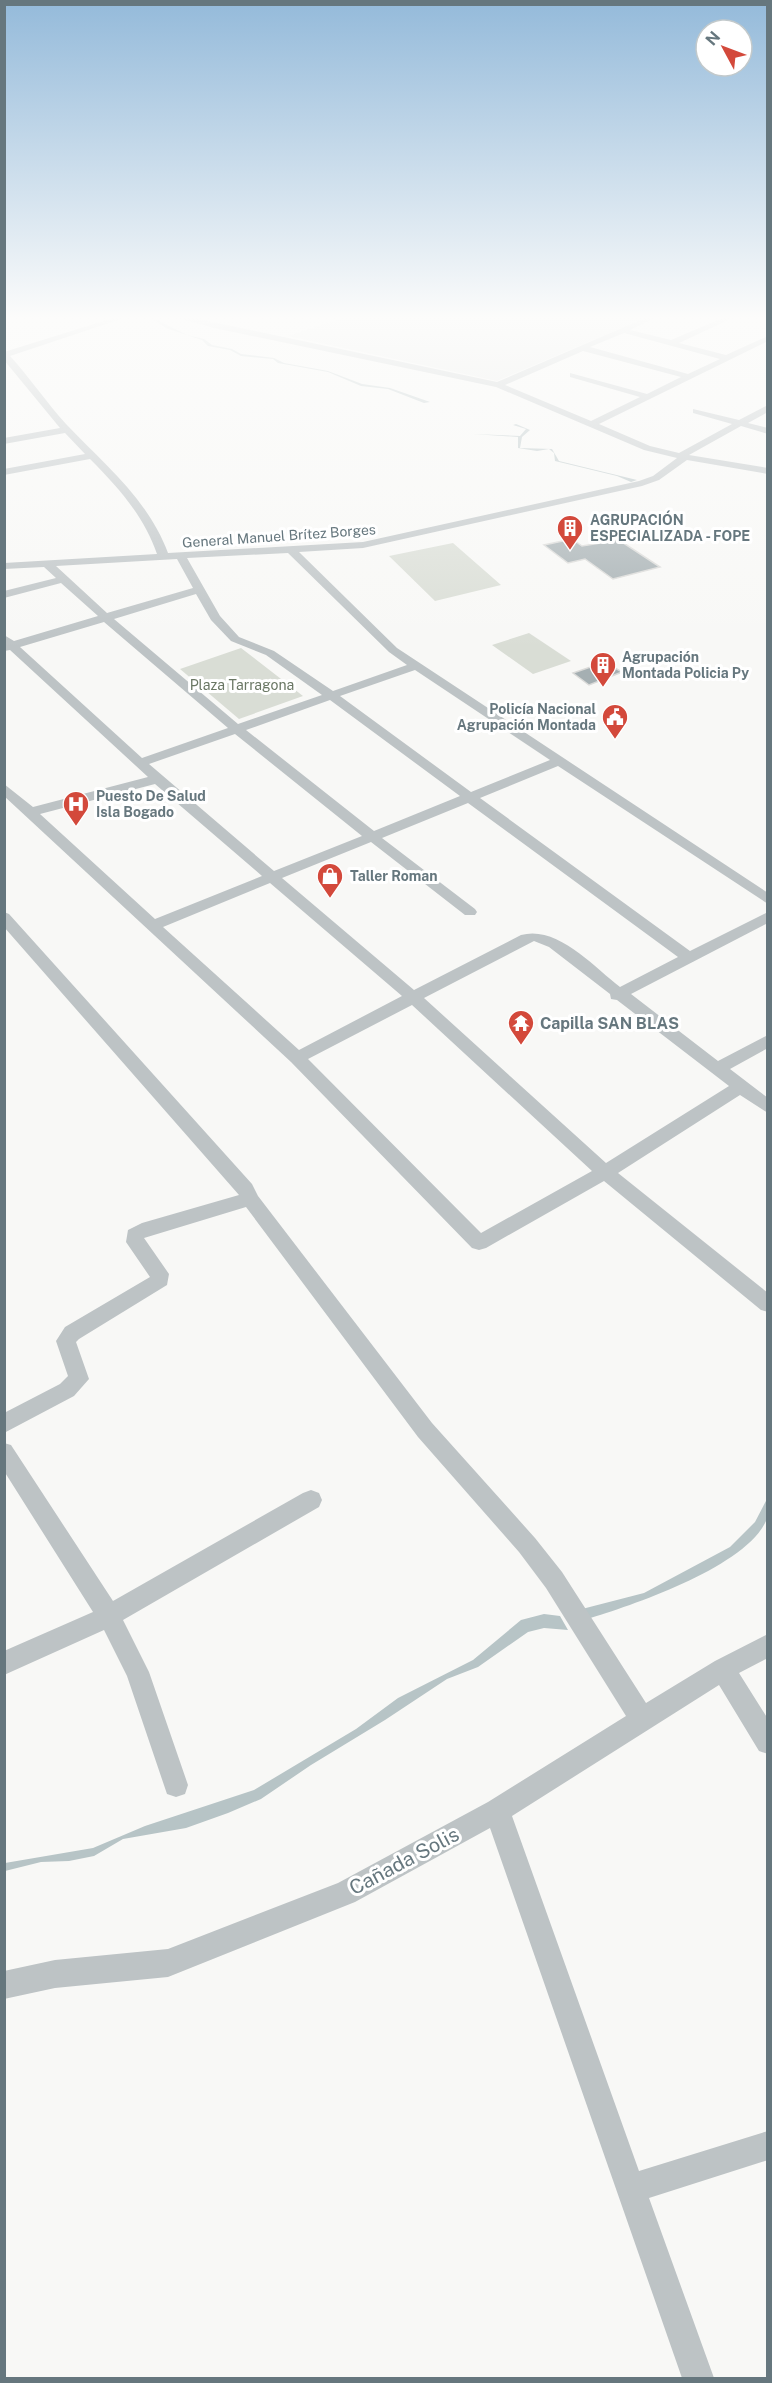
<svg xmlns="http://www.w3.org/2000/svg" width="772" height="2383" viewBox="0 0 772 2383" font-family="'Public Sans',sans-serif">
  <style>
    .built { fill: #e6e8e6 }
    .green { fill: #d9ddd5 }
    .water { fill: #b7c4c6 }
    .building { fill: #a5afb2; stroke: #dadad8; stroke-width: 1.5 }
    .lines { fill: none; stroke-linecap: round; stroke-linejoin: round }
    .minor { fill: #bdc3c5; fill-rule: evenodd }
    .labels { text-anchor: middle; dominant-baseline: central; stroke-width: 6; stroke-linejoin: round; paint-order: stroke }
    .far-poi-label { font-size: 14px; font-weight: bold; fill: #66777e; stroke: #fff; text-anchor: start }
    .far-street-label { font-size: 14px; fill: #66777e; stroke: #fff }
    .far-park-label { font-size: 14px; fill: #6a7764; stroke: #fff }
    .poi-label { font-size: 16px; font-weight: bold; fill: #66777e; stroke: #fff; text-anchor: start }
    .near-street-label { font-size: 20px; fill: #66777e; stroke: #fff }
  </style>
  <rect width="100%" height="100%" fill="#f8f8f6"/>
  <path class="built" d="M351 315H652L497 381 288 336Z"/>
  <path class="green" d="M453 543 501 585 435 601 389 556Z
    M529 633 571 661 533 674 492 645Z
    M241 648 303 696 239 719 180 669Z"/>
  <path class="water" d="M132 315 149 316 187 335 204 339 212 345 232 349 241 354 274 358 284 363 328 371 362 384 390 388 430 402 424 403 388 389 361 386 328 372 278 363 273 359 241 356 230 350 208 346 202 340 166 328 153 319Z
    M516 424 530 430 522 437 520 448 552 449 559 461 637 480 631 482 617 476 555 461 554 453 549 449 537 451 518 448V437L473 434 520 436 526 429 513 425Z
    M767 1499C767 1506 769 1515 766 1521 745 1567 633 1605 587 1619L582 1609 644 1593 730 1547 755 1522Z
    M544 1614 560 1616 568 1630 544 1628 528 1632 478 1667 447 1679 385 1720 311 1765 261 1799 228 1813 186 1828 123 1839 94 1856 69 1861 41 1862 5 1871V1863L93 1848 145 1826 254 1790 356 1729 398 1698 473 1660 521 1620Z"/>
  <path class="building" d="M572 539 582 546 619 540 660 567 613 579 585 559 568 563 544 545Z
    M605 662 622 672 589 685 573 673Z"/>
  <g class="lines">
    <path class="minor" d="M123 315H133L10 356C30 378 46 402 66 424 104 464 148 499 168 553L363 542 639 481 653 476 677 458 644 450 496 387 214 328 168 315H179L497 382 652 315H661L630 330 671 340 730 315H739L679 343 726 355 768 336V341L599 424 650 446 679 453 732 424 693 413V409L739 420 768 405V412L748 423 768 428V434L741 426 689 455 768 468V474L687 460 659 480 642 486 363 548 299 552 397 648 768 893V904L558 766 480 798 690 951 768 912V923L631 994 718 1061 768 1035V1048L730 1069 768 1098V1113L740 1095 618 1173 768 1293V1312L761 1310 604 1181 486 1248 479 1250 472 1248 291 1062 4 796V784L33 807 148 777 10 650 4 651V635L14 641 98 616 61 583 4 598V591L56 578 44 567 4 569V563L157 554C144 516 118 487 90 459L4 475V469L85 454 65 433 4 444V438L60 428 4 360V352ZM624 333 720 359 688 374 590 347ZM583 351 681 377 647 394 570 373V377L640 397 591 421 505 385ZM288 553 389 652 407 665 333 691 274 651 239 637 220 616 187 558ZM177 559 193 588 107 613 56 566ZM196 594 211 620 231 641 266 655 322 695 238 724 114 619ZM104 622 228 728 142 758 20 647ZM415 670 550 760 471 792 340 696ZM330 700 460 796 374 831 246 730ZM235 734 362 836 274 871 149 764ZM155 784 262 876 155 919 40 814ZM468 803 678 957 620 987C593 966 557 925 521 935L414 990 282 878 371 842 465 915H475L477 912 475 909 382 838ZM270 883 402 996 299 1050 163 927ZM534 941 549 947 610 994 611 999 617 1000 729 1086 606 1163 424 998ZM412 1005 592 1171 481 1233 308 1059Z
      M4 912 9 914 252 1184 258 1196 432 1423 535 1538 562 1572 646 1703 715 1661 768 1634V1658L739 1673 768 1719V1754L759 1751 719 1685 512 1816 639 2171 768 2131V2160L649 2198 714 2378H682L490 1828 355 1902 168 1977 55 1988 4 1999V1971L55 1960 168 1949 338 1883 488 1802 626 1716 546 1588 519 1552 418 1437 246 1207 144 1238 169 1274 167 1285 79 1339 76 1342 89 1379 74 1396 4 1433V1413L60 1384 68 1376 56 1341 65 1327 150 1277 126 1242 128 1230 142 1223 239 1195 4 927Z
      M4 1443 11 1445 113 1601 303 1493 311 1490 319 1493 322 1500 319 1507 123 1620 149 1672 188 1785 185 1794 176 1797 167 1794 127 1676 104 1630 4 1675V1651L93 1612 4 1471Z"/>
  </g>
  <linearGradient id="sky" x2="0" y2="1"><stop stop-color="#94bada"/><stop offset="0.49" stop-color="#fcfcfb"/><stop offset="1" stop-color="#fcfcfb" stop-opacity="0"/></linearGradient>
  <rect width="772" height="648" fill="url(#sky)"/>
  <defs>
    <g id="building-pin" transform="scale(1.35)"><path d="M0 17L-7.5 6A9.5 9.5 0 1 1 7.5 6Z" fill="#d3493b" stroke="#fff"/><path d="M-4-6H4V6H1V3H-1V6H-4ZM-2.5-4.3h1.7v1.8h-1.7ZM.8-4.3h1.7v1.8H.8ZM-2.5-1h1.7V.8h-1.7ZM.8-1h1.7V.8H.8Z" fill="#fff"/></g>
    <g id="civic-pin" transform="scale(1.35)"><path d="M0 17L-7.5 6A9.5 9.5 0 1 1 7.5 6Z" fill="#d3493b" stroke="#fff"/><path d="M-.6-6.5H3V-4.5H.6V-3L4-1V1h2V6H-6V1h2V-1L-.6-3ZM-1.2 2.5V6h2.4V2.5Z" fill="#fff"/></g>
    <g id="hospital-pin" transform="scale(1.35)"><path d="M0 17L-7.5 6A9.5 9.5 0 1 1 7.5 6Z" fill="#d3493b" stroke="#fff"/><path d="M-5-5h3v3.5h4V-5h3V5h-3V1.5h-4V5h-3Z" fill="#fff"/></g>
    <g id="shop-pin" transform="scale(1.35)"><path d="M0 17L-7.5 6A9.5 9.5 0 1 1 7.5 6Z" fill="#d3493b" stroke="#fff"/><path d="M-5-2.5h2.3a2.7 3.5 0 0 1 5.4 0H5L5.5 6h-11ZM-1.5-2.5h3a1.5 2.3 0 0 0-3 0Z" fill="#fff"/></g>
    <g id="temple-pin" transform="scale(1.35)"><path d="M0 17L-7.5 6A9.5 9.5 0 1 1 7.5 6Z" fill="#d3493b" stroke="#fff"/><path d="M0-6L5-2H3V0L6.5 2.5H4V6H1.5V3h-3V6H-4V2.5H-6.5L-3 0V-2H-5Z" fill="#fff"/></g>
  </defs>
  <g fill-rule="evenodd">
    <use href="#building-pin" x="570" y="528"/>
    <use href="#building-pin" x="603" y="665"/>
    <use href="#civic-pin" x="615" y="717"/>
    <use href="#hospital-pin" x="76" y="804"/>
    <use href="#shop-pin" x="330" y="876"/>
    <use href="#temple-pin" x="521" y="1023"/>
  </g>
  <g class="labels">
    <g class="far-poi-label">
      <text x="590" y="520">AGRUPACIÓN<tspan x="590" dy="16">ESPECIALIZADA - FOPE</tspan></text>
      <text x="622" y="657">Agrupación<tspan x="622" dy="16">Montada Policia Py</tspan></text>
      <text x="596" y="709" text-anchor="end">Policía Nacional<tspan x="596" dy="16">Agrupación Montada</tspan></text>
      <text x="96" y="796">Puesto De Salud<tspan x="96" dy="16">Isla Bogado</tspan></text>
      <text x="350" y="876">Taller Roman</text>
    </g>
    <g class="far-street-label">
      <text transform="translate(279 536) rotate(-4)">General Manuel Brítez Borges</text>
    </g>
    <g class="far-park-label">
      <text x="242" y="685">Plaza Tarragona</text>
    </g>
    <g class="poi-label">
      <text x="540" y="1023">Capilla SAN BLAS</text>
    </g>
    <g class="near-street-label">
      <text transform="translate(404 1861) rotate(-28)">Cañada Solis</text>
    </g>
  </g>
  <rect width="772" height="2383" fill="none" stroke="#66777e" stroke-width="12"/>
  <g transform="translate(724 48) rotate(311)"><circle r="28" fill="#ffffff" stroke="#c2c9cb" stroke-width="1.5"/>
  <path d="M0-4.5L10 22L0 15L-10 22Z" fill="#d3493b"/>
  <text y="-9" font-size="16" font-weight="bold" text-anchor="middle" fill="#66777e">N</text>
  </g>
</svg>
